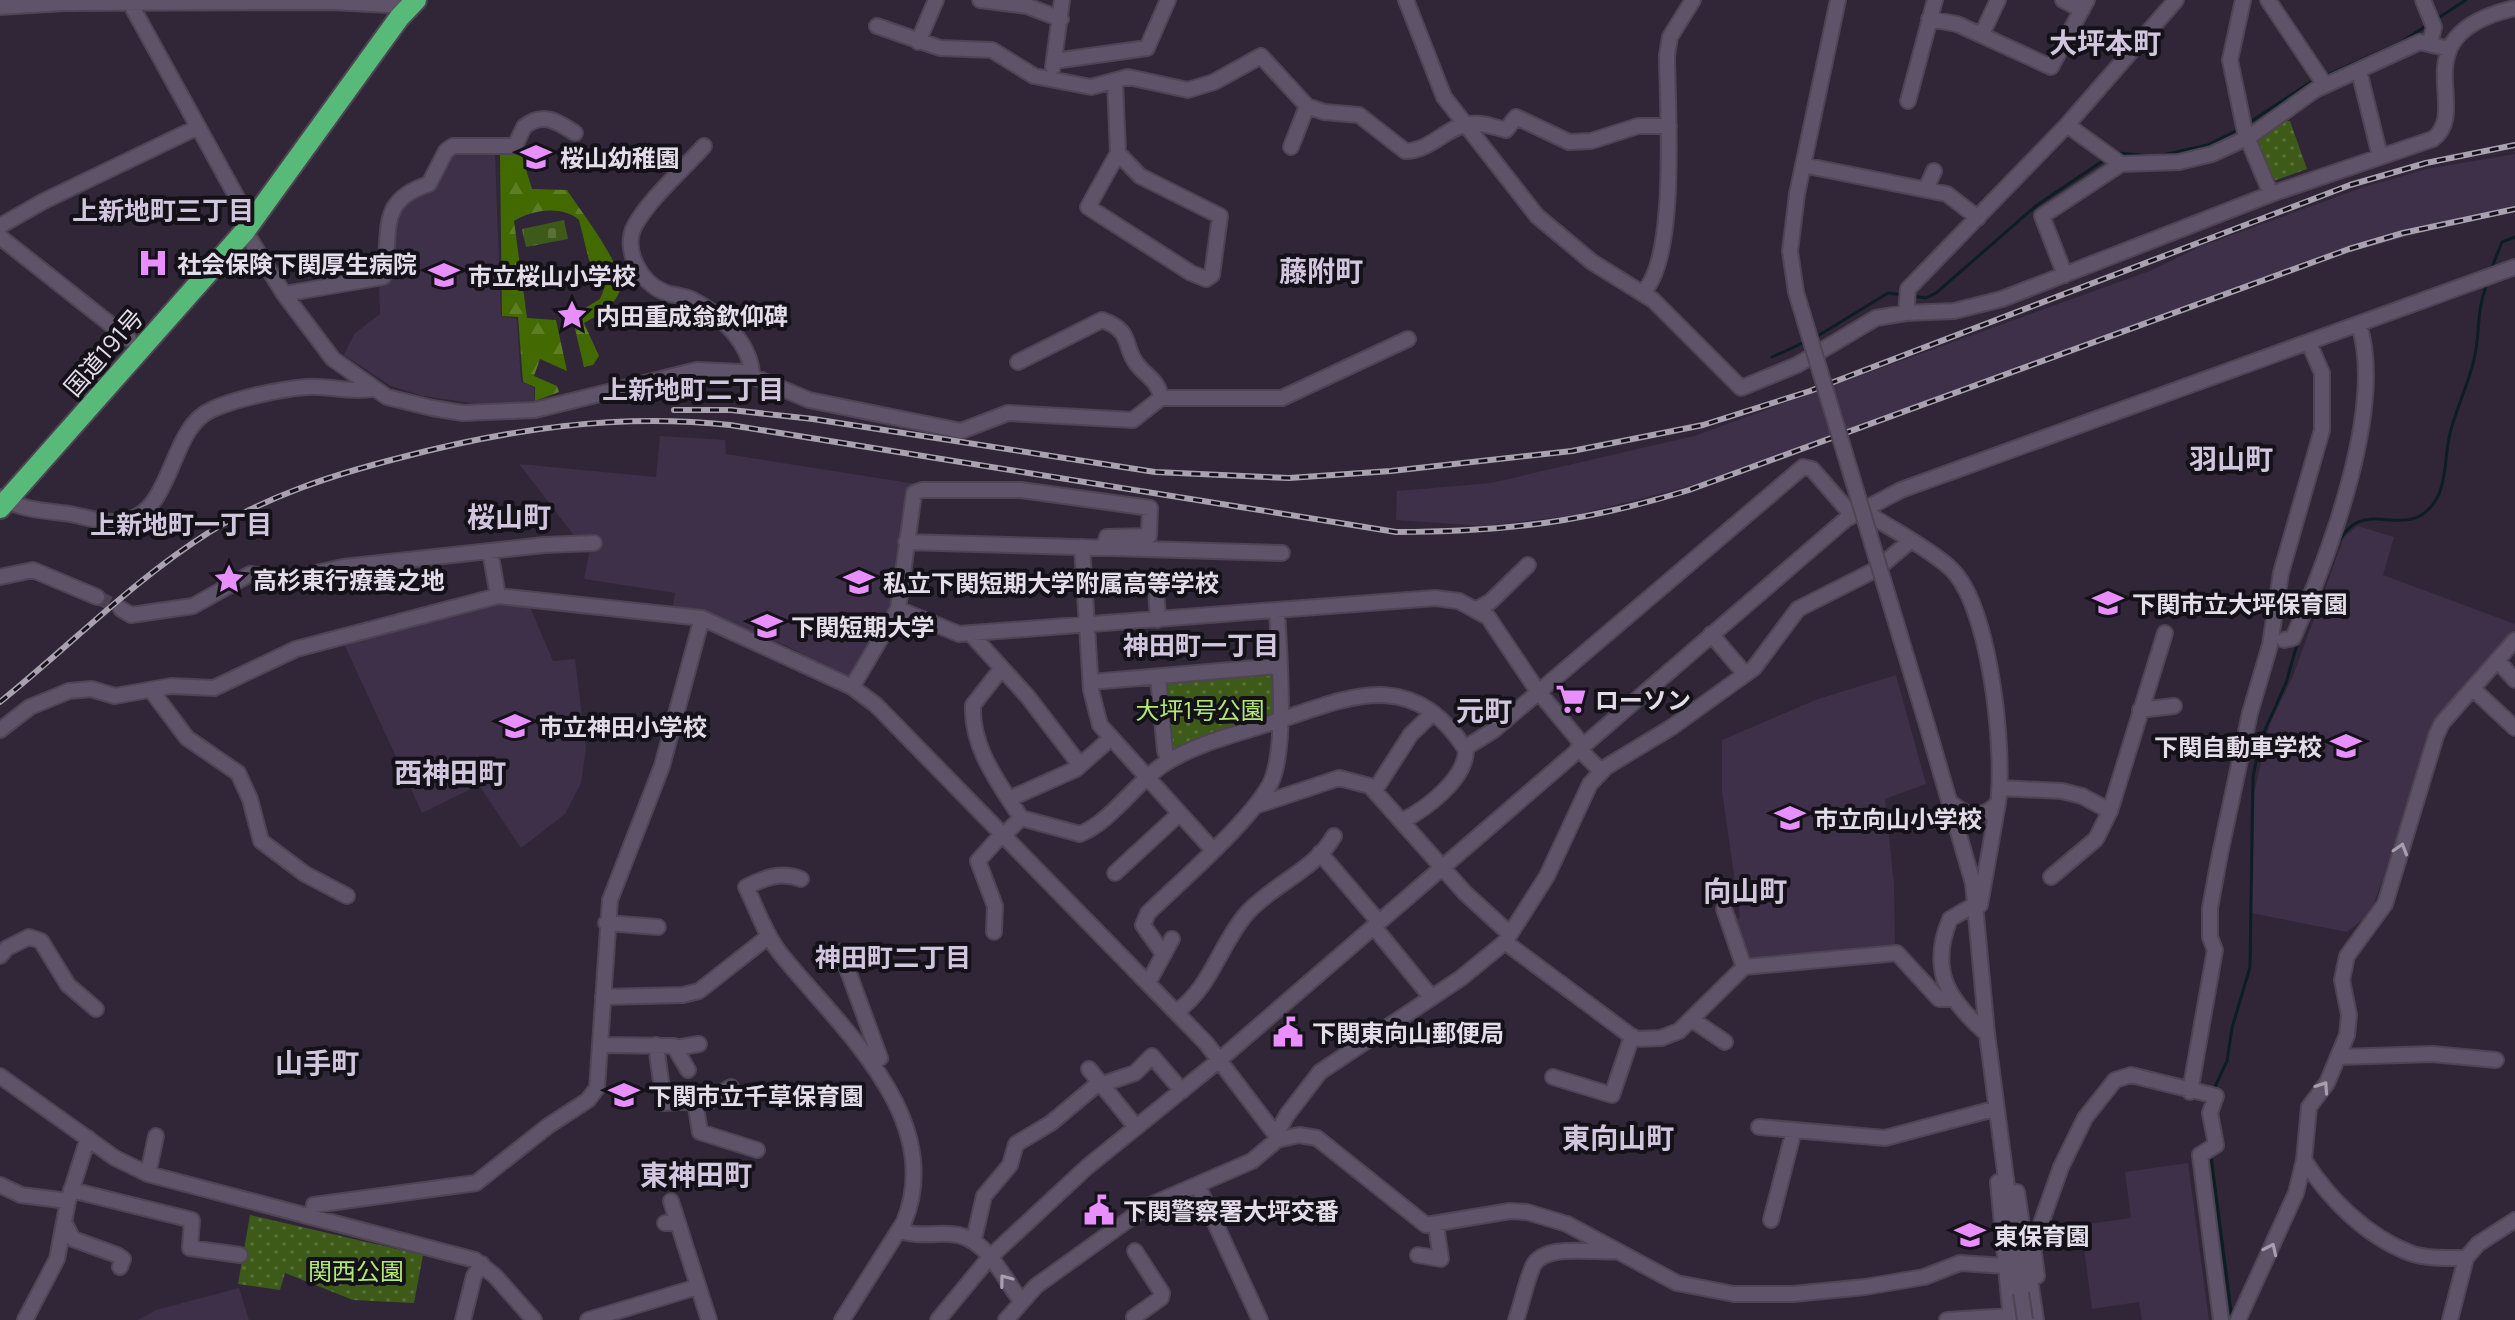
<svg xmlns="http://www.w3.org/2000/svg" width="2515" height="1320" viewBox="0 0 2515 1320" font-family="Manrope,'Noto Sans JP',sans-serif">
  <style>
    .built { fill: #3d3048 }
    .forest { fill: url(#forest-firs) }
    .cemetery { fill: url(#cemetery-stones) }
    .park { fill: url(#park-dots) }
    .lines { fill: none; stroke-linecap: round; stroke-linejoin: round }
    .stream { stroke: #0c1e23; stroke-width: 3 }
    .minor-tunnel { stroke: #4b4153; stroke-width: 14; stroke-dasharray: 14 7; stroke-linecap: butt }
    .minor-casing { stroke: #4d4454; stroke-width: 18 }
    .highway-casing { stroke: #4d4454; stroke-width: 24 }
    .minor { stroke: #5e5368; stroke-width: 14 }
    .highway { stroke: #58ba79; stroke-width: 20 }
    .rail-casing { stroke: #a9a1b0; stroke-width: 6 }
    .rail { stroke: #151119; stroke-width: 3; stroke-dasharray: 9; stroke-linecap: butt }
    .minor-bridge-casing { stroke: #4d4454; stroke-width: 18; stroke-linecap: butt }
    .minor-bridge { stroke: #5e5368; stroke-width: 14 }
    .oneway { stroke: #a79eaf }
    .labels { text-anchor: middle; dominant-baseline: central; stroke-width: 8; stroke-linejoin: round; paint-order: stroke }
    .poi-label { font-size: 24px; font-weight: bold; fill: #e3dce9; stroke: #151119; text-anchor: start }
    .street-label { font-size: 24px; fill: #e3dce9; stroke: #151119 }
    .park-label { font-size: 24px; fill: #b3ea76; stroke: #151119 }
    .neighbourhood-label { font-size: 26px; font-weight: bold; fill: #d2c6de; stroke: #151119 }
    .quarter-label { font-size: 28px; font-weight: bold; fill: #d2c6de; stroke: #151119 }
  </style>
  <defs>
    <pattern id="forest-firs" width="22" height="20" patternUnits="userSpaceOnUse" patternTransform="scale(2)"><rect width="22" height="20" fill="#436901"/><path d="M5 1l3.5 6h-7zM16 11l3.5 6h-7z" fill="#5e7e26"/></pattern>
    <pattern id="cemetery-stones" width="16" height="16" patternUnits="userSpaceOnUse" patternTransform="scale(2)"><rect width="16" height="16" fill="#3e5a19"/><path d="M2 7V4a2 2 0 0 1 4 0v3zM10 15v-3a2 2 0 0 1 4 0v3z" fill="#5a713a"/></pattern>
    <pattern id="park-dots" width="8" height="8" patternUnits="userSpaceOnUse" patternTransform="scale(2)"><rect width="8" height="8" fill="#3e5a19"/><path d="M2 2h.1M6 6h.1" fill="none" stroke="#5a713a" stroke-width="1.8" stroke-linecap="round"/></pattern>
  </defs>
  <rect width="100%" height="100%" fill="#302638"/>
  <path class="built" d="M471 149 495 153 501 316 517 319 521 382 534 387 535 403 485 405 423 396 391 386 344 355 354 334 380 314 379 283 405 197 455 150Z
    M2515 154V213L2453 224 2354 251 1690 486 1576 515 1483 526 1396 520 1397 491 1491 483 1694 436 2152 270 2199 247 2364 187 2427 169Z
    M660 436 725 440 726 454 916 484 908 490 893 604 854 674 848 679 789 647 699 611 673 606 675 593 584 579 591 544 580 543 519 464 656 477Z
    M2358 526 2394 537 2383 575 2515 624V631L2438 716 2417 771 2411 803 2370 914 2347 932 2251 913 2254 793 2270 724 2293 676 2344 537Z
    M493 605H529L553 661 575 659 586 749 581 783 565 814 521 848 479 785 422 813 344 644Z
    M1896 675 1926 784 1885 799 1894 884 1895 949 1744 963 1731 923 1740 917 1722 791V740L1818 699Z
    M2188 1163 2209 1320H2142L2139 1302 2092 1309 2081 1225 2131 1218 2125 1172Z
    M239 1288 249 1320H138L156 1310Z"/>
  <path class="forest" d="M520 150 532 189 567 190C579 209 627 269 620 290 615 306 597 316 584 323L599 356 593 365 584 367 572 316 600 299 604 289V280L589 260 579 220C562 205 531 210 514 221L527 318 556 320 567 371 540 359 534 376 557 386 559 392 535 401V387L523 382 518 317 502 316 500 155Z"/>
  <path class="cemetery" d="M564 220 568 239 526 247 522 229Z"/>
  <path class="park" d="M2284 121H2290L2307 169 2276 180 2271 178 2257 144 2259 137Z
    M1272 670 1275 709 1270 718 1173 754 1169 751 1165 679Z
    M250 1215 423 1255 414 1303 353 1300 285 1273 280 1290 238 1284Z"/>
  <g class="lines">
    <path class="stream" d="M2435 20 2466 0
      M2325 76 2401 42 2429 24
      M2247 124 2314 80
      M2118 153 2150 156
      M2158 156 2208 145 2241 128
      M2490 272 2502 242 2515 237
      M1912 296 1926 298 1936 293 2037 205 2104 160
      M1816 337 1888 293 1904 295
      M1772 357 1805 342
      M2334 552C2360 487 2403 546 2434 503 2446 487 2445 457 2449 438 2455 408 2472 379 2476 349 2480 322 2477 311 2487 283
      M2308 619 2322 586
      M2213 1091 2227 1061 2232 1028 2250 967 2253 777 2260 741 2286 683 2298 641
      M2205 1125 2208 1145
      M2211 1156 2232 1319"/>
    <path class="minor-tunnel" d="M97 597 121 609"/>
    <g class="minor-casing">
      <path id="minor" d="M980 0 1027 6 1061 19
        M1406 0 1444 97 1537 216 1592 262 1653 300 1741 388 1797 365 1876 318 1906 313 1954 311 2002 299 2271 194 2433 139C2473 109 2397 35 2515 8
        M2063 0 2082 10
        M2243 0 2230 60 2245 132 2271 194
        M2268 0 2325 85
        M2423 0 2434 27 2430 43
        M130 3 251 223
        M0 7 65 3 331 2 409 6
        M1929 19 1957 24 2051 67 2087 0
        M877 26 940 48 992 50 1034 76 1091 87 1128 77 1188 90 1214 82 1261 56 1307 106 1324 112 1359 115 1405 151C1431 151 1446 127 1469 124 1482 122 1494 127 1506 130L1516 117 1569 142 1591 141 1638 126H1669
        M1982 34 1998 0
        M918 42 936 0
        M1054 61 1147 48 1168 0
        M1053 67 1062 0
        M2359 71 2380 156
        M1115 82 1118 153 1088 207 1191 273 1206 279 1212 275 1220 216 1140 176 1118 153
        M1908 101 1935 0
        M2067 125 2121 164 2179 162 2212 154 2249 137 2315 90 2420 42 2449 49
        M704 146C682 171 652 196 635 225 622 249 640 282 664 292 673 296 684 295 693 300 720 314 751 344 752 375
        M1291 147 1307 106
        M1803 165 1947 194 1978 218
        M1926 189 1934 171
        M1797 194 1838 0
        M0 226 44 201 198 127
        M245 231 284 294 333 359 387 397 432 408 463 413 535 410 697 370 742 372 809 400 961 431 1008 413 1133 420 1161 398H1282L1408 339
        M0 237 129 339
        M2065 275 2042 216 2121 164
        M1642 293C1679 261 1667 104 1667 55L1670 37 1693 0
        M284 294 383 277C393 233 375 201 429 184L446 151 453 146H515L524 127C543 111 558 122 575 133
        M1906 313 1908 289 2067 125 2176 0
        M1018 362 1102 320C1133 331 1123 345 1136 363 1146 377 1158 379 1161 398
        M0 497C20 510 47 511 70 514 85 517 103 523 118 522 175 517 167 430 211 410 234 399 280 389 306 387 328 385 349 393 372 389
        M1861 509C1887 527 1927 547 1949 567 1990 602 2005 750 1998 803 1982 820 1967 817 1950 802
        M906 542 1282 553
        M1082 547 1091 690 1100 725 1212 849
        M490 551 498 596
        M0 577 33 570 97 597
        M1156 587 1158 620
        M121 609 131 615 193 606 250 574 276 577 280 581 343 567 544 545 594 543
        M898 609 959 634 1435 598 1459 601 1488 617 1537 690 1582 744
        M1477 609 1490 602 1528 565
        M970 633 1028 697 1080 765
        M1711 634 1745 674
        M2284 640 2293 638C2327 560 2386 408 2359 325
        M2497 660 2515 680
        M1002 668 973 705C971 748 999 783 1021 818
        M1158 677 1165 751 1169 761
        M1091 682 1279 666
        M852 687 898 609 914 493 922 490H1021L1150 508 1149 536 1107 537 1104 547
        M2473 689 2515 728
        M151 690 187 738 238 773 250 799 261 841 305 874 347 896
        M2140 710 2174 706
        M1927 725 1973 883 1987 1034 2021 1293
        M0 730 30 707 69 691 91 689 115 696 171 686 214 688 296 649 498 596 702 618 852 687 876 705 1206 1043 1276 1135
        M1465 748 1494 730 1803 467 1812 469 1852 515
        M1578 748 1601 771
        M2000 788 2062 791 2082 796 2110 811
        M1375 790 1411 734 1431 715
        M1009 799 1076 769 1110 739
        M1258 805 1339 778 1370 786 1465 893 1510 934
        M1003 836 1021 818 1080 834C1112 821 1135 783 1164 764 1196 743 1241 733 1277 721 1351 696 1413 667 1466 750 1466 779 1426 809 1402 821
        M1320 853 1379 922
        M1115 873 1179 814
        M2051 877 2096 839 2110 811 2165 633
        M801 879C781 871 764 878 746 887 757 909 765 934 780 953 838 1026 947 1117 904 1222L842 1320
        M1974 905 1950 919C1929 970 1947 999 1987 1034
        M1980 905 1998 803
        M1724 909 1744 967
        M606 923 658 927
        M1374 927 1431 997
        M994 932 995 906 978 861 1002 834
        M1505 942 1635 1039 1661 1038 1679 1031 1744 967 1897 953 1939 999H1954
        M841 952 880 1058 872 1064
        M1162 952 1143 925 1148 913C1179 883 1257 815 1272 780 1287 742 1279 652 1277 610
        M0 956 7 948 29 937 41 941 68 985 96 1009
        M1148 983 1172 939
        M603 997 683 995 699 991 769 936
        M1176 1012C1211 988 1220 944 1247 913 1273 884 1315 870 1334 836
        M1691 1019 1725 1042
        M601 1045 674 1046 688 1070
        M656 1045 664 1103 695 1101 700 1132 757 1150
        M675 1048 699 1044
        M2339 1057 2432 1054 2496 1060
        M1089 1069 1136 1127
        M0 1076 115 1158 148 1174 475 1260 495 1276 534 1320
        M1553 1077 1612 1095 1632 1036
        M2190 1092 2215 950 2210 937V908L2220 854 2250 713 2270 645 2281 573 2322 430V373L2309 343
        M696 1104 710 1101 731 1087
        M1759 1127 1885 1138 1994 1109
        M1277 1140 1299 1135 1317 1138 1426 1225 1510 1211 1527 1212 1567 1224 1677 1283 1734 1294H1793L1865 1287 1924 1277 1960 1263 2005 1266
        M2304 1160C2329 1199 2366 1236 2410 1253 2427 1259 2448 1258 2466 1258
        M148 1174 156 1136
        M1998 1182 2011 1320
        M0 1185 21 1195 68 1201
        M1198 1186 1260 1320
        M71 1190 192 1220 190 1248 240 1255
        M2017 1192 2036 1320
        M671 1201 678 1223
        M312 1217 314 1205 476 1183 548 1126 588 1100 597 1088 610 900 662 766 702 618
        M1771 1220 1794 1130
        M665 1223H678L709 1320
        M65 1224 73 1239 117 1255 123 1259 120 1267
        M899 1231C923 1237 928 1233 950 1234 986 1235 1002 1277 1022 1302
        M974 1239 984 1196 1010 1165 1016 1144 1051 1123 1094 1087 1135 1073 1152 1056 1182 1091
        M1135 1251 1162 1293 1161 1298 1134 1317 1136 1320
        M1418 1255 1441 1259 1436 1225
        M2030 1277 2037 1276 2033 1246 2061 1167 2085 1118 2115 1080 2131 1075 2216 1096 2210 1113 2216 1145 2200 1155 2221 1320
        M25 1320 57 1259 68 1201 88 1138
        M463 1320 474 1276 482 1264
        M588 1320 697 1287
        M938 1320 989 1258 1087 1167 1217 1062 1846 519 1901 490 2515 267
        M1006 1320 1036 1286 1146 1207 1252 1161 1277 1140 1276 1135 1287 1115 1320 1072 1461 978 1505 942 1547 876 1590 784 1606 767 1672 727 1754 668 1798 609 1877 569 1909 542
        M1516 1320C1522 1303 1526 1282 1533 1266 1545 1242 1596 1254 1617 1251
        M1947 1320 2010 1316
        M2238 1320 2296 1193 2304 1160 2309 1107 2327 1083 2347 1035 2349 1015 2342 980 2347 956 2385 904 2436 736 2442 723 2515 640
        M2450 1320 2466 1258 2478 1244 2515 1220"/>
    </g>
    <g class="highway-casing">
      <path id="highway" d="M0 508 245 231 399 18 416 0"/>
    </g>
    <use href="#minor" class="minor"/>
    <use href="#highway" class="highway"/>
    <g class="rail-casing">
      <path id="rail" d="M674 410H731L813 419 1155 472 1289 478 1391 471 1572 451 1703 425 1810 391 2350 185 2426 163 2515 145
        M0 702C70 646 132 581 208 533 267 496 332 475 399 458 509 429 616 413 730 425L1396 532C1504 532 1585 522 1689 490L2349 249 2403 233 2515 209"/>
    </g>
    <use href="#rail" class="rail"/>
    <g class="minor-bridge-casing">
      <path id="minor-bridge" d="M1797 194 1790 251 1796 292 1927 725
        M2021 1293 2025 1320"/>
    </g>
    <use href="#minor-bridge" class="minor-bridge"/>
  </g>
  <defs><path id="oneway-chevron" d="M-2-3.5L2.5 0L-2 3.5" fill="none" stroke-width="1.6" stroke-linecap="round" stroke-linejoin="round" transform="scale(2)"/></defs>
  <g class="oneway">
    <use href="#oneway-chevron" transform="translate(2401 849) rotate(-73)"/>
    <use href="#oneway-chevron" transform="translate(2323 1087) rotate(-56)"/>
    <use href="#oneway-chevron" transform="translate(2271 1249) rotate(-65)"/>
    <use href="#oneway-chevron" transform="translate(1005 1280) rotate(-127)"/>
  </g>
  <defs>
    <g id="school-bare" transform="scale(2.4)"><path d="M0-5L7-2L0 1L-7-2ZM-4 1L0 2.5L4 1V4Q0 6-4 4Z" fill="#e88eff" stroke="#151119" stroke-width="2.5" paint-order="stroke"/></g>
    <g id="hospital-bare" transform="scale(2.4)"><path d="M-5-5h3v3.5h4V-5h3V5h-3V1.5h-4V5h-3Z" fill="#e88eff" stroke="#151119" stroke-width="2.5" paint-order="stroke"/></g>
    <g id="sight-bare" transform="scale(2.4)"><path d="M0-6L1.8-2.2L6-1.7L2.9 1.2L3.7 5.4L0 3.3L-3.7 5.4L-2.9 1.2L-6-1.7L-1.8-2.2Z" fill="#e88eff" stroke="#151119" stroke-width="2.5" paint-order="stroke"/></g>
    <g id="university-bare" transform="scale(2.4)"><path d="M0-5L7-2L0 1L-7-2ZM-4 1L0 2.5L4 1V4Q0 6-4 4Z" fill="#e88eff" stroke="#151119" stroke-width="2.5" paint-order="stroke"/></g>
    <g id="supermarket-bare" transform="scale(2.4)"><path d="M-6-5.5h2.5l.6 2H6L4.5 2H-2.5L-4.4-4H-6ZM-1.5 3.2a1.3 1.3 0 1 0 .1 0ZM3 3.2a1.3 1.3 0 1 0 .1 0Z" fill="#e88eff" stroke="#151119" stroke-width="2.5" paint-order="stroke"/></g>
    <g id="civic-bare" transform="scale(2.4)"><path d="M-.6-6.5H3V-4.5H.6V-3L4-1V1h2V6H-6V1h2V-1L-.6-3ZM-1.2 2.5V6h2.4V2.5Z" fill="#e88eff" stroke="#151119" stroke-width="2.5" paint-order="stroke"/></g>
  </defs>
  <g fill-rule="evenodd">
    <use href="#school-bare" x="536" y="157"/>
    <use href="#hospital-bare" x="153" y="263"/>
    <use href="#school-bare" x="444" y="275"/>
    <use href="#sight-bare" x="572" y="315"/>
    <use href="#sight-bare" x="229" y="579"/>
    <use href="#school-bare" x="859" y="582"/>
    <use href="#school-bare" x="2108" y="603"/>
    <use href="#university-bare" x="767" y="626"/>
    <use href="#supermarket-bare" x="1571" y="699"/>
    <use href="#school-bare" x="515" y="726"/>
    <use href="#school-bare" x="2346" y="746"/>
    <use href="#school-bare" x="1790" y="818"/>
    <use href="#civic-bare" x="1288" y="1032"/>
    <use href="#school-bare" x="624" y="1095"/>
    <use href="#civic-bare" x="1099" y="1210"/>
    <use href="#school-bare" x="1970" y="1235"/>
  </g>
  <g class="labels">
    <g class="poi-label">
      <text x="560" y="157">桜山幼稚園</text>
      <text x="177" y="263">社会保険下関厚生病院</text>
      <text x="468" y="275">市立桜山小学校</text>
      <text x="596" y="315">内田重成翁欽仰碑</text>
      <text x="253" y="579">高杉東行療養之地</text>
      <text x="883" y="582">私立下関短期大学附属高等学校</text>
      <text x="2132" y="603">下関市立大坪保育園</text>
      <text x="791" y="626">下関短期大学</text>
      <text x="1595" y="699">ローソン</text>
      <text x="539" y="726">市立神田小学校</text>
      <text x="2322" y="746" text-anchor="end">下関自動車学校</text>
      <text x="1814" y="818">市立向山小学校</text>
      <text x="1312" y="1032">下関東向山郵便局</text>
      <text x="648" y="1095">下関市立千草保育園</text>
      <text x="1123" y="1210">下関警察署大坪交番</text>
      <text x="1994" y="1235">東保育園</text>
    </g>
    <g class="street-label">
      <text transform="translate(103 352) rotate(-49)">国道191号</text>
    </g>
    <g class="park-label">
      <text x="1200" y="709">大坪1号公園</text>
      <text x="356" y="1270">関西公園</text>
    </g>
    <g class="neighbourhood-label">
      <text x="163" y="210">上新地町三丁目</text>
      <text x="693" y="389">上新地町二丁目</text>
      <text x="181" y="524">上新地町一丁目</text>
      <text x="1201" y="645">神田町一丁目</text>
      <text x="893" y="957">神田町二丁目</text>
    </g>
    <g class="quarter-label">
      <text x="2105" y="42">大坪本町</text>
      <text x="1321" y="270">藤附町</text>
      <text x="2231" y="458">羽山町</text>
      <text x="509" y="516">桜山町</text>
      <text x="1484" y="710">元町</text>
      <text x="450" y="772">西神田町</text>
      <text x="1745" y="890">向山町</text>
      <text x="317" y="1062">山手町</text>
      <text x="1618" y="1137">東向山町</text>
      <text x="696" y="1174">東神田町</text>
    </g>
  </g>
</svg>
